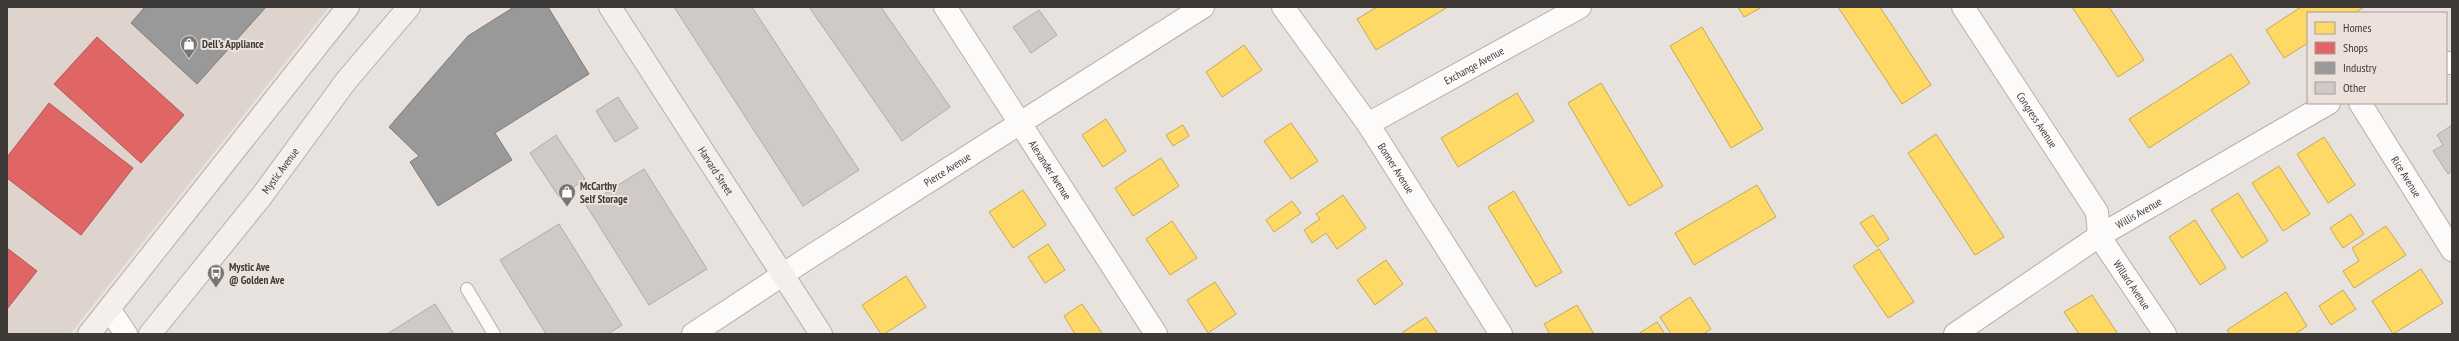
<svg xmlns="http://www.w3.org/2000/svg" width="2459" height="341" viewBox="0 0 2459 341" font-family="'PT Sans Narrow',sans-serif">
  <style>
    .built { fill: #dfd4cd }
    .homes { fill: #ffd966; stroke: #c5a958 }
    .shops { fill: #e06666; stroke: #af5958 }
    .industry { fill: #999; stroke: #7e7c7c }
    .building { fill: #cfcac7; stroke: #b0acaa }
    .lines { fill: none; stroke-linecap: round; stroke-linejoin: round }
    .service-casing { stroke: #b4afad; stroke-width: 14 }
    .minor-casing { stroke: #b4afad; stroke-width: 24 }
    .tertiary-casing { stroke: #b4afad; stroke-width: 24 }
    .secondary-casing { stroke: #b4afad; stroke-width: 24 }
    .service { stroke: #fcfbfa; stroke-width: 12 }
    .minor { stroke: #fcfbfa; stroke-width: 22 }
    .tertiary { stroke: #fcfbfa; stroke-width: 22 }
    .secondary { stroke: #f4efeb; stroke-width: 22 }
    .labels { text-anchor: middle; dominant-baseline: central; stroke-width: 4; stroke-linejoin: round; paint-order: stroke }
    .poi-label { font-size: 11px; font-weight: bold; fill: #3e3a38; stroke: #ece1db; text-anchor: start }
    .street-label { font-size: 11px; fill: #3e3a38; stroke: #ece1db }
  </style>
  <rect width="100%" height="100%" fill="#e8e2df"/>
  <path class="built" d="M7 7H329L70 334H7Z"/>
  <path class="homes" d="M1377 7H1448L1376 50 1357 19Z
    M1738 7H1762L1744 17Z
    M1838 7H1880L1931 85 1902 104Z
    M2072 7H2109L2144 60 2118 77Z
    M2301 7H2364L2355 13H2308V43L2284 58 2266 30Z
    M1702 27 1763 129 1731 148 1670 46Z
    M1244 45 1262 70 1222 97 1206 72Z
    M2231 54 2250 83 2149 148 2129 119Z
    M1601 83 1663 186 1629 206 1568 103Z
    M1517 93 1534 121 1458 167 1441 138Z
    M1106 119 1126 151 1103 167 1082 135Z
    M1291 123 1318 161 1291 179 1264 141Z
    M1183 125 1189 136 1173 146 1166 135Z
    M1936 134 2004 237 1975 255 1908 153Z
    M2324 137 2355 185 2328 203 2297 154Z
    M1161 158 1179 186 1133 216 1115 188Z
    M2279 166 2310 214 2283 231 2252 183Z
    M1757 185 1776 217 1694 265 1675 233Z
    M1023 190 1046 225 1013 248 989 212Z
    M1514 191 1562 272 1536 287 1488 207Z
    M2238 193 2268 241 2242 258 2211 210Z
    M1343 195 1366 228 1337 249 1326 233 1312 243 1304 230 1320 219 1316 214Z
    M1292 201 1301 213 1274 232 1266 220Z
    M2351 214 2364 234 2343 248 2330 228Z
    M1873 215 1889 239 1877 247 1860 223Z
    M2195 220 2226 268 2200 285 2169 237Z
    M1172 221 1197 258 1170 275 1146 239Z
    M2386 226 2406 255 2354 288 2343 271 2359 261 2352 248Z
    M1048 244 1065 270 1045 283 1028 257Z
    M1879 249 1914 302 1888 318 1853 266Z
    M1386 260 1403 284 1375 305 1357 280Z
    M2421 269 2443 303 2393 334 2372 301Z
    M906 276 926 307 884 334H881L862 305Z
    M1215 282 1236 314 1208 333 1187 300Z
    M2343 290 2356 309 2331 325 2319 306Z
    M2286 292 2307 326 2295 334H2230L2227 330Z
    M2092 295 2118 334H2079L2064 312Z
    M1690 297 1711 329 1703 334H1671L1660 317Z
    M1082 304 1102 333 1101 334H1075L1064 316Z
    M1577 305 1594 334H1550L1544 324Z
    M1426 317 1438 334H1404L1403 332Z
    M1657 322 1665 334H1638Z"/>
  <path class="shops" d="M97 37 184 115 141 163 54 84Z
    M49 103 133 168 81 235 7 178V157Z
    M7 248 37 271 7 309Z"/>
  <path class="industry" d="M145 7H266L197 84 131 23Z
    M514 7H548L589 74 495 133 512 160 438 206 410 162 419 156 389 127 468 36Z"/>
  <path class="building" d="M674 7H752L859 170 803 206Z
    M809 7H881L950 107 902 141Z
    M1039 10 1057 35 1031 53 1013 27Z
    M618 97 638 128 615 142 596 111Z
    M2452 125V171L2448 174 2433 151 2443 145 2437 135Z
    M556 135 585 179 559 197 530 153Z
    M644 169 707 269 649 305 586 205Z
    M559 224 622 325 608 334H546L500 260Z
    M435 304 454 334H387Z"/>
  <g class="lines">
    <g class="service-casing">
      <path id="service" d="M467 289 494 334"/>
    </g>
    <g class="minor-casing">
      <g id="minor">
        <path id="s1" d="M945 7 1156 334"/>
        <path id="s2" d="M1283 7 1368 124 1501 334"/>
        <path id="s3" d="M1963 7 2097 212 2099 236 2165 334"/>
        <path id="s4" d="M2360 103 2452 250"/>
        <path id="s5" d="M1368 124 1580 7"/>
        <path d="M109 309 126 334"/>
        <path id="s6" d="M693 334 808 258 1203 7"/>
      </g>
    </g>
    <g class="tertiary-casing">
      <g id="tertiary">
        <path d="M2446 63H2452"/>
        <path id="s7" d="M1955 334 2099 236 2329 103"/>
      </g>
    </g>
    <g class="secondary-casing">
      <g id="secondary">
        <path id="s8" d="M610 7 821 334"/>
        <path d="M89 334 348 7"/>
        <path id="s9" d="M150 334 261 197 346 81 409 7"/>
      </g>
    </g>
    <use href="#service" class="service"/>
    <use href="#minor" class="minor"/>
    <use href="#tertiary" class="tertiary"/>
    <use href="#secondary" class="secondary"/>
  </g>
  <defs>
    <g id="shop-pin" transform="scale(0.9)"><path d="M0 17L-7.5 6A9.5 9.5 0 1 1 7.5 6Z" fill="#7a7572" stroke="#ece1db"/><path d="M-5-2.5h2.3a2.7 3.5 0 0 1 5.4 0H5L5.5 6h-11ZM-1.5-2.5h3a1.5 2.3 0 0 0-3 0Z" fill="#fff"/></g>
    <g id="bus-pin" transform="scale(0.9)"><path d="M0 17L-7.5 6A9.5 9.5 0 1 1 7.5 6Z" fill="#7a7572" stroke="#ece1db"/><path d="M-5-6H5V4H4V6H2V4H-2V6H-4V4H-5ZM-3.5-4V0h7V-4ZM-3.5 1.2v1.5H-2V1.2ZM2 1.2v1.5H3.5V1.2Z" fill="#fff"/></g>
  </defs>
  <g fill-rule="evenodd">
    <use href="#shop-pin" x="189" y="44"/>
    <use href="#shop-pin" x="567" y="192"/>
    <use href="#bus-pin" x="216" y="273"/>
  </g>
  <g class="labels">
    <g class="poi-label">
      <text x="202" y="44">Dell's Appliance</text>
      <text x="580" y="186">McCarthy<tspan x="580" dy="13">Self Storage</tspan></text>
      <text x="229" y="267">Mystic Ave<tspan x="229" dy="13">@ Golden Ave</tspan></text>
    </g>
    <g class="street-label">
      <text stroke="none"><textPath href="#s5" startOffset="121">Exchange Avenue</textPath></text>
      <text stroke="none"><textPath href="#s3" startOffset="135">Congress Avenue</textPath></text>
      <text stroke="none"><textPath href="#s2" startOffset="197">Bonner Avenue</textPath></text>
      <text stroke="none"><textPath href="#s6" startOffset="303">Pierce Avenue</textPath></text>
      <text stroke="none"><textPath href="#s8" startOffset="195">Harvard Street</textPath></text>
      <text stroke="none"><textPath href="#s1" startOffset="194">Alexander Avenue</textPath></text>
      <text stroke="none"><textPath href="#s9" startOffset="209">Mystic Avenue</textPath></text>
      <text stroke="none"><textPath href="#s4" startOffset="87">Rice Avenue</textPath></text>
      <text stroke="none"><textPath href="#s7" startOffset="220">Willis Avenue</textPath></text>
      <text stroke="none"><textPath href="#s3" startOffset="328">Willard Avenue</textPath></text>
    </g>
  </g>
  <rect width="2459" height="341" fill="none" stroke="#3e3a38" stroke-width="16"/>
  <rect x="2307" y="12" width="140" height="92" fill="#ece1db" stroke="#a69e9a"/>
  <rect x="2315" y="22" width="20" height="12" fill="#ffd966" stroke="#a69e9a"/>
  <text x="2343" y="32" font-size="12" fill="#3e3a38">Homes</text>
  <rect x="2315" y="42" width="20" height="12" fill="#e06666" stroke="#a69e9a"/>
  <text x="2343" y="52" font-size="12" fill="#3e3a38">Shops</text>
  <rect x="2315" y="62" width="20" height="12" fill="#999999" stroke="#a69e9a"/>
  <text x="2343" y="72" font-size="12" fill="#3e3a38">Industry</text>
  <rect x="2315" y="82" width="20" height="12" fill="#cfcac7" stroke="#a69e9a"/>
  <text x="2343" y="92" font-size="12" fill="#3e3a38">Other</text>
</svg>
